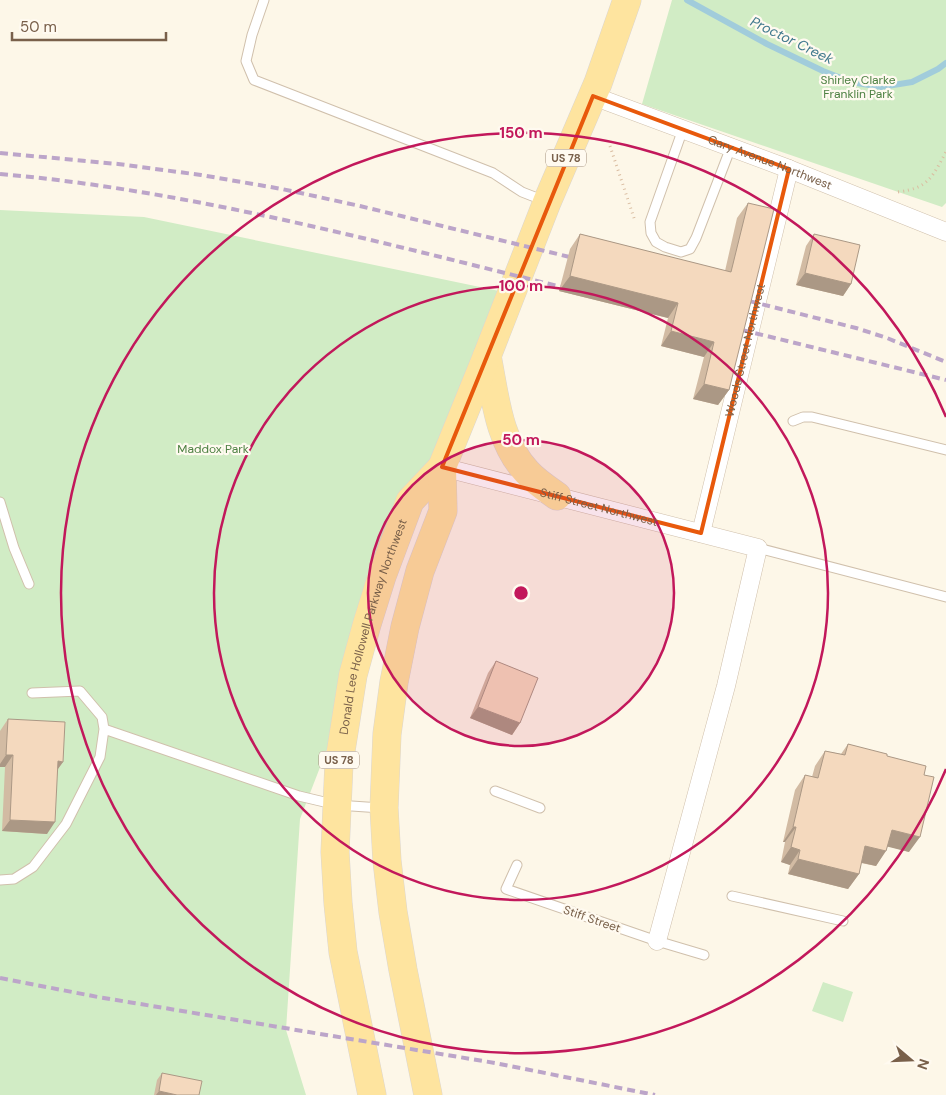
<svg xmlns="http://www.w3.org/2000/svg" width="946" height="1095" viewBox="0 0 946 1095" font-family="'DM Sans',sans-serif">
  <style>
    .green { fill: #d1ecc5 }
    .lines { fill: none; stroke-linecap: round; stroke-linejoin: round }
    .stream { stroke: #a1ccdb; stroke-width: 6 }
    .service-casing { stroke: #d0c0ac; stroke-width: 11 }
    .minor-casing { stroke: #d0c0ac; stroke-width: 19 }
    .primary-casing { stroke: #dcd6d0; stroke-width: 29 }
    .path { stroke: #dabda1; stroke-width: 3; stroke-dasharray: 1 4; stroke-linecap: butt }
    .service { stroke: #fff; stroke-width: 9 }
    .minor { stroke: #fff; stroke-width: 18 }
    .primary { stroke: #fee49f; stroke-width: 28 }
    .rail { stroke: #bca5c9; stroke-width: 4; stroke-dasharray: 8 5; stroke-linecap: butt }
    .wall { fill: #d2bba3 }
    .shaded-wall { fill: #ab9885 }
    .building { fill: #f4d9be; stroke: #ab9885 }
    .marked { fill: none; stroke: #e8590c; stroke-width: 4; stroke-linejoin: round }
    .ring { fill: none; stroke: #c2185b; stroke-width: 2.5 }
    .labels { text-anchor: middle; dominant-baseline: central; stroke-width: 4.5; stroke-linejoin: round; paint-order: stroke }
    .shield { fill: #fffaf0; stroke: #a18e7c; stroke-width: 1 }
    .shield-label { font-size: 11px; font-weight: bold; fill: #79604a }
    .park-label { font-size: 12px; fill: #4d8042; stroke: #fffaf0 }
    .street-label { font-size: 12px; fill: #79604a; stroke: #fffaf0 }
    .water-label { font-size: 14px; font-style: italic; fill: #427a8e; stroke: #fffaf0 }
    .centre { fill: #c2185b; stroke: #fffaf0; stroke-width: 2.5 }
    .ring-label { font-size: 15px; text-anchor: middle; font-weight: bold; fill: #c2185b; stroke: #fffaf0; stroke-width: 4.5; stroke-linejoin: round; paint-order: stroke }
  </style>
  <rect width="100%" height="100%" fill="#fdf7e8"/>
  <path class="green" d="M672 0H946V203L942 207 642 104Z
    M0 210 144 217 504 292 300 819 286 1030 306 1095H0Z
    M823 982 853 992 843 1022 812 1011Z"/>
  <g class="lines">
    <path class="stream" d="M687 0 767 44 823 71 851 82 881 87 912 82 938 69 946 63"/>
    <g class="service-casing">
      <path id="service" d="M264 0 252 35 246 61 254 80 493 173 522 192 545 201
        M683 129 650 222 651 233 656 242 665 247 681 252 690 249 696 238 731 147
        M793 421 803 417H812L946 450
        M0 502 14 548 29 584
        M758 548 946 597
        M104 729 299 796 337 805 381 808
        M495 791 540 808
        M517 865 506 889 657 941 704 955
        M0 880 14 879 33 867 66 824 100 757 104 729 102 717 80 691 32 693
        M732 896 843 921"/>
    </g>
    <g class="minor-casing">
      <g id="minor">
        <path id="s1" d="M593 96 789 169 946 232"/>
        <path id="s2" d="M442 467 758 548 726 686 657 941"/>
        <path id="s3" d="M701 533 789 169"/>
      </g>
    </g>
    <g class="primary-casing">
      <g id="primary">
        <path d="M487 356C495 395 498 441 527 472 535 481 547 489 557 496"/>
        <path id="s4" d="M372 1095 343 952 338 903 335 852 339 763 353 675 367 624 382 576 410 501 442 467 487 356 547 202 598 83 627 0"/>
        <path d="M428 1095 403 970 393 912 387 861 384 808 387 734 394 682 405 627 420 571 443 511 442 467"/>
      </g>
    </g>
    <path class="path" d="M610 146 635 221
      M898 192C929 188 932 177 946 152"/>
    <use href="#service" class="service"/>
    <use href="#minor" class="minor"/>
    <use href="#primary" class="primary"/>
    <path class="rail" d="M0 153 118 164 201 175 282 189 360 206 582 260
      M0 174C195 191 385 244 574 290
      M737 298 856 328 887 338 946 362
      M730 327 946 380
      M0 978 98 997 495 1063 655 1095"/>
  </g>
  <path class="wall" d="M748 203 729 390 718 405 693 399 704 357 661 346 668 318 559 291 570 249 580 234 725 271 737 218Z
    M814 234 851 284 843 296 796 285 806 246Z
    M496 661 520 723 512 735 470 718 488 673Z
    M8 719 63 762 57 770 47 834 2 831 5 767H0V731Z
    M848 744 887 756 909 852 888 846 876 866 861 863 859 874 848 889 788 874 790 865 781 862 785 842H783L795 790 805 775 812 777 815 766 825 751 841 754Z
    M162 1073 199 1095H154L157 1080Z"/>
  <path class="shaded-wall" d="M805 273 851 284 843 296 796 285Z
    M570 276 678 303 668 318 559 291Z
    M671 331 714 342 704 357 661 346Z
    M704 384 729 390 718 405 693 399Z
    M478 707 520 723 512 735 470 718Z
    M6 755H13L5 767H0V764Z
    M58 761 63 762 55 773Z
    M10 820 55 822 47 834 2 831Z
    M793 827H796L785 842H783Z
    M892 830 920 837 909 852 881 845Z
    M865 846 886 851 876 866 854 861Z
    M791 847 800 850 790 865 781 862Z
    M798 859 859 874 848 889 788 874Z
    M159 1091 177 1095H156Z"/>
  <path class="building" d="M748 203 774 209 729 390 704 384 714 342 671 331 678 303 570 276 580 234 731 272Z
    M814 234 860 245 851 284 805 273Z
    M496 661 538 678 520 723 478 707Z
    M8 719 65 722 63 762 58 761 55 822 10 820 13 755H6Z
    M848 744 887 754V756L926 766 924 775 934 777 920 837 892 830 886 851 865 846 859 874 798 859 800 850 791 847 796 827H793L805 775 818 778 825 751 845 755Z
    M162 1073 202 1081 199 1095H177L159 1091Z"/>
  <path class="marked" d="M593 96 789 169 701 533 442 467Z"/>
  <circle cx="521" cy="593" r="153" fill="#c2185b" fill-opacity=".12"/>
  <g class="ring">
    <circle cx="521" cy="593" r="153"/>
    <circle cx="521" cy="593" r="307"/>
    <path d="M946 769A460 460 0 1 1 946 417"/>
  </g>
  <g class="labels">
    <g class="shield">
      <rect x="546" y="149.5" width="40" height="17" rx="4"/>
      <rect x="319" y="751.5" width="40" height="17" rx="4"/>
    </g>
    <g class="shield-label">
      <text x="566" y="158">US 78</text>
      <text x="339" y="760">US 78</text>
    </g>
    <g class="park-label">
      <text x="858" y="80">Shirley Clarke<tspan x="858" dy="14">Franklin Park</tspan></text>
      <text x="213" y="449">Maddox Park</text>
    </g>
    <g class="street-label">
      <text stroke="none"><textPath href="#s1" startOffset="189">Gary Avenue Northwest</textPath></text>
      <text stroke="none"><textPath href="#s3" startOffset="188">Woods Street Northwest</textPath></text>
      <text stroke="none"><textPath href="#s2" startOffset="162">Stiff Street Northwest</textPath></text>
      <text stroke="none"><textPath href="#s4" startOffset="476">Donald Lee Hollowell Parkway Northwest</textPath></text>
      <text transform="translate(592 919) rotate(19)">Stiff Street</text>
    </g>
    <g class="water-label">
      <text transform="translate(792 40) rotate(26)">Proctor Creek</text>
    </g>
  </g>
  <circle cx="521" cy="593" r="8" class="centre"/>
  <g class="ring-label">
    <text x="521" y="138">150 m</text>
    <text x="521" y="291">100 m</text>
    <text x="521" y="445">50 m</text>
  </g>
  <g transform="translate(911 1060) rotate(109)" stroke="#fffaf0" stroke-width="4" paint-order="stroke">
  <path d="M0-4L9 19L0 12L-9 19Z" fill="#79604a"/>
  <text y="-8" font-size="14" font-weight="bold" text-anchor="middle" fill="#79604a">N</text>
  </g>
  <path d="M12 32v8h154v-8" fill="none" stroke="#79604a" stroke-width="2.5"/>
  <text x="20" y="32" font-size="15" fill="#79604a" stroke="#fffaf0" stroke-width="4" paint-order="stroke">50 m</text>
</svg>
